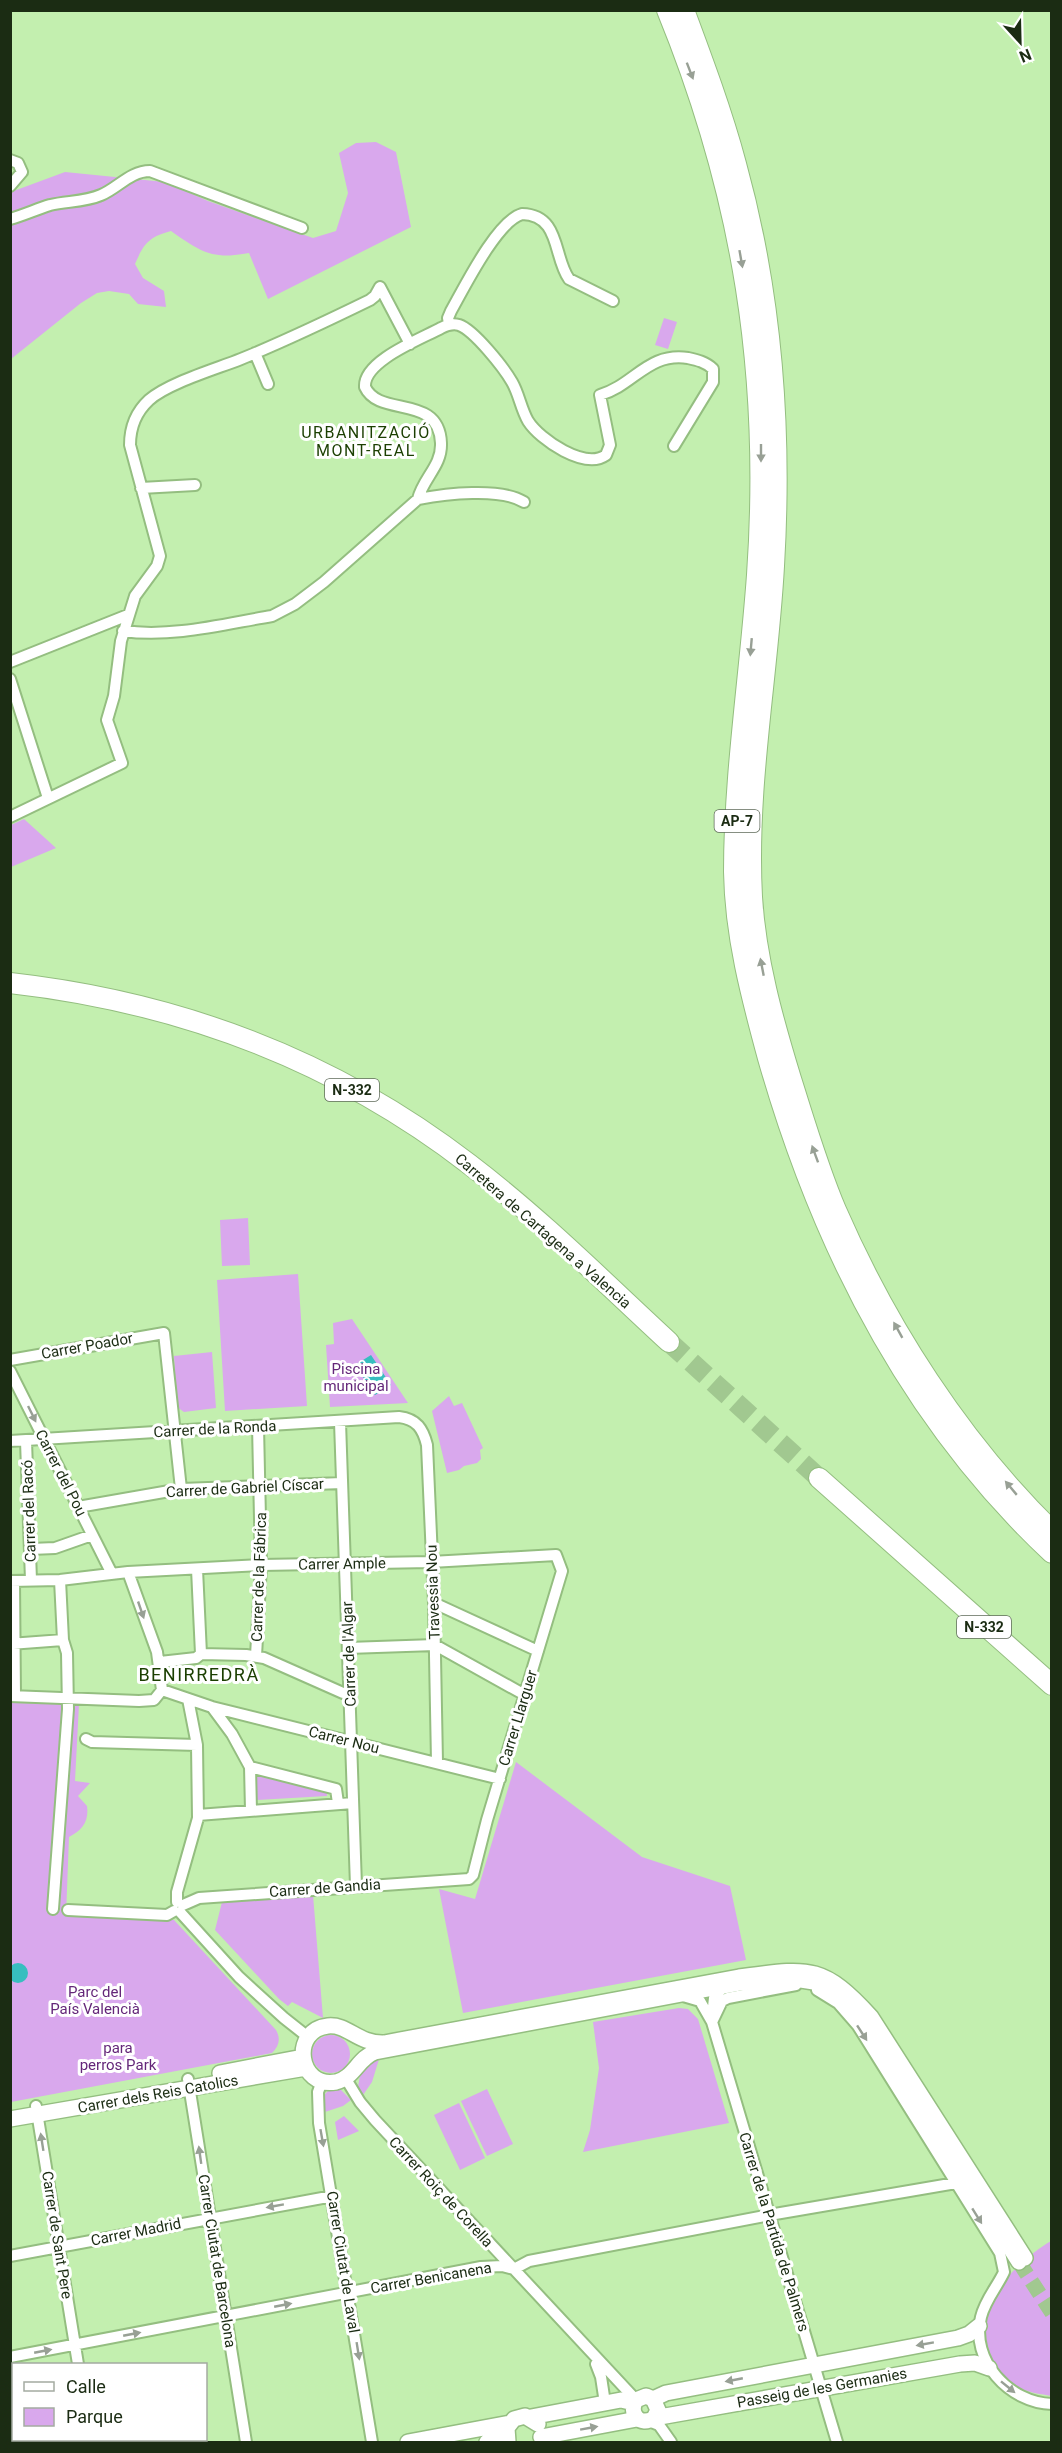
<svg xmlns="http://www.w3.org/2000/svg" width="1062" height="2453" viewBox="0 0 1062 2453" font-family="Roboto,sans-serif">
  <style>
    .green { fill: #d9a8ed }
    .water { fill: #37bebf }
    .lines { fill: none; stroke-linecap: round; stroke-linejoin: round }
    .secondary-tunnel { stroke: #a1c890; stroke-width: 15; stroke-dasharray: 15 8; stroke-linecap: butt }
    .highway-tunnel { stroke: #a1c890; stroke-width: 20; stroke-dasharray: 20 10; stroke-linecap: butt }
    .street-casing { stroke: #94be80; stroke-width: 14 }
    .secondary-casing { stroke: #94be80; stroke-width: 18 }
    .highway-casing { stroke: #94be80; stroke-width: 22 }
    .street { stroke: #fff; stroke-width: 10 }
    .secondary { stroke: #fff; stroke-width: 15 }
    .highway { stroke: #fff; stroke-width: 20 }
    .oneway { fill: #98a095 }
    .labels { text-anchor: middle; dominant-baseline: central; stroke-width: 6; stroke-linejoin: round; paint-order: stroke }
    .shield { fill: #fff; stroke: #5f6b5a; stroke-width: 1.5 }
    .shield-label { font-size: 14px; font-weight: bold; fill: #1b2c13 }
    .street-label { font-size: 15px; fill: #1b2c13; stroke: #fff }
    .park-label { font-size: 15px; fill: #642779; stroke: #fff }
    .neighbourhood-label { font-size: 16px; letter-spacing: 1.5px; fill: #1b3f01; stroke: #fff }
    .quarter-label { font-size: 18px; letter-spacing: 1.5px; fill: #1b3f01; stroke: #fff }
  </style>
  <rect width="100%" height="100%" fill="#c3efaf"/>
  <path class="green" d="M376 142 396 152 411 227 268 299 249 253C212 260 201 252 171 231 149 237 144 243 135 264L143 278 164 291 166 307 138 304 129 294 109 291 97 293 81 303 11 359V192L65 172 165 182 208 201 313 238 336 231 348 193 339 153 356 143Z
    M664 318 677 322 668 349 655 345Z
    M24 819 56 848 11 867V825Z
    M248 1218 250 1265 222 1266 220 1220Z
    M298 1274 307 1406 225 1411 217 1280Z
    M352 1319 408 1403 330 1407 326 1345 334 1344 333 1323Z
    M212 1352 216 1408 184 1412 177 1407 174 1356Z
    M449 1396 454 1406 462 1403 483 1448 480 1450 481 1459 477 1463 464 1466 459 1470 447 1473 432 1411Z
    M11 1703 79 1704 75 1781 90 1783 78 1796 87 1806C89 1821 83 1830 69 1837L66 1916 174 1920 276 2030C281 2039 279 2046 272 2053L11 2102 12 1736H11Z
    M516 1762 642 1857 730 1886 746 1960 463 2013 439 1889 475 1899Z
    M255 1774 327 1792V1796L257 1800Z
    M313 1895 323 2018 292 2002 288 2006 279 1999 215 1930 222 1902Z
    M679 2008 688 2009 698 2019 729 2123 583 2152 590 2130 599 2068 593 2022Z
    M312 2054a19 19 0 1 1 38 0a19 19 0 1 1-38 0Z
    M380 2056 372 2082 363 2095 358 2087 361 2069Z
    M339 2088 351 2100 343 2106 325 2112V2094L330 2089Z
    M487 2089 513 2144 487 2156 461 2101Z
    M459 2103 485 2158 460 2170 434 2115Z
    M344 2116 359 2131 338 2140 335 2122Z
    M1051 2241V2396C1041 2394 1030 2393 1020 2388 991 2373 977 2333 990 2303 1001 2279 1029 2254 1051 2241Z"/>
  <path class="water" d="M371 1355 391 1385 375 1395 355 1365Z
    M8 1973a10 10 0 1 1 20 0a10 10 0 1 1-20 0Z"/>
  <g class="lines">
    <path class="secondary-tunnel" d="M1019 2262 1052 2313"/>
    <path class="highway-tunnel" d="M669 1342 819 1478"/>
    <g class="street-casing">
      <path id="street" d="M10 160 18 163 22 172 10 186
        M10 219C24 215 37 209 50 205 67 201 85 202 101 195 118 188 130 171 150 171L302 228
        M449 324 448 318 451 311C464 288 497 221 522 214 561 215 553 257 569 279L613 301
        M255 353 268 384
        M141 488 195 485
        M524 502C500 487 445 494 418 499 423 478 442 466 441 443 439 393 379 418 365 387 363 361 421 339 441 328 447 325 452 323 459 325 474 330 504 368 512 382 519 394 521 409 528 421 540 440 585 470 606 455L610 445 600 395C634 385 648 352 688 358 697 360 706 362 713 369V382L674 446
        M123 631C172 638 224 624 272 616L295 604 324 582 418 499
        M10 662 128 615
        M10 679 48 798
        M10 817 122 763 107 720 114 696 121 641 135 596 157 566 160 556 130 445C130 427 136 412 149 400 168 383 216 369 241 359 285 341 327 321 370 300L375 296 380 287 410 344
        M10 1360 164 1333 181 1489
        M10 1371 112 1574
        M340 1422 356 1886
        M10 1441 399 1417C417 1419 423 1429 427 1445L434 1603 437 1762
        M26 1441 31 1580
        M78 1507 181 1489 342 1483
        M31 1549 55 1548 92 1535
        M197 1569 201 1654
        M128 1572 157 1652 162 1690 212 1707 500 1779
        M10 1581 60 1580 128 1572 261 1565 431 1562 556 1555 562 1571 487 1820 473 1875 469 1879 199 1898 183 1905
        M14 1581 15 1696
        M434 1603 538 1651
        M10 1644 63 1640
        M348 1648 435 1645 525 1695
        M256 1656 261 1565 258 1426
        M160 1662 196 1658 201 1654 246 1655 264 1658 343 1693H350
        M10 1696 139 1701 154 1700 162 1690
        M212 1707 232 1734 250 1767
        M86 1739 92 1742 197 1745
        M251 1810 250 1767 336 1789 338 1803
        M198 1815 353 1803
        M177 1902V1892L198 1818 197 1745 188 1699
        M53 1909 68 1709 67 1653 63 1640 60 1580
        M68 1910 167 1915 174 1911
        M180 1912 239 1977 284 2018 308 2037
        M817 1990 838 2003 858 2026 1000 2253 1004 2272C997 2287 985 2300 981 2317 970 2360 1009 2403 1052 2404
        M683 1996 700 2001 712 2022 837 2442
        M712 2016 714 1998 723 1987
        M712 2022 722 2001 728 1998 796 1985
        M188 2079 246 2442
        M346 2079 360 2102 375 2120 636 2400
        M322 2081 318 2092 319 2123 372 2442
        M36 2106 78 2364
        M10 2256 333 2196
        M10 2357 481 2267 502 2266 514 2269 529 2261 775 2214 956 2183
        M596 2364 601 2377 605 2403
        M649 2421 659 2425 671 2442
        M90 2440 91 2442"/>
    </g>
    <g class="secondary-casing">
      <path id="secondary" d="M220 2073 303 2057
        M10 2119 306 2068
        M1019 2262 867 2021C859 2013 852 2003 844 1997 814 1972 775 1980 740 1983L375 2052C358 2058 354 2078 336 2082 298 2089 290 2030 328 2026 348 2024 358 2044 384 2043L739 1977C808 1968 822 1963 871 2017L1025 2258
        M653 2399 666 2393 958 2338 969 2334 979 2326
        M531 2417 621 2400 634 2403
        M654 2418 658 2410 653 2399 646 2396 636 2400C628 2414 640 2427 654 2418L960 2364 975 2363 989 2368
        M541 2437 637 2419
        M408 2442 510 2423
        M487 2442 507 2439
        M508 2442 507 2428 514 2419 525 2416 538 2424"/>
    </g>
    <g class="highway-casing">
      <path id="highway" d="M667 10C743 196 771 375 757 575 750 674 734 773 734 872 735 935 751 996 768 1058 821 1244 909 1419 1052 1553
        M684 10C703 61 722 112 736 164 772 294 782 432 774 566 768 676 746 786 752 897 756 960 773 1020 791 1079 805 1123 818 1168 836 1210 887 1327 960 1441 1052 1531
        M10 983C179 1002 334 1060 469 1164 540 1218 604 1282 669 1342
        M819 1478 1052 1685"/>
    </g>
    <use href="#street" class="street"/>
    <use href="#secondary" class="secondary"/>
    <use href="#highway" class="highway"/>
  </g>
  <defs><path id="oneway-solid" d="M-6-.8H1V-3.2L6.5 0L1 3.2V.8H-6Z" transform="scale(1.5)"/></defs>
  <g class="oneway">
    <use href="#oneway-solid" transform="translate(690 71) rotate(69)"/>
    <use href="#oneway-solid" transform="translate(741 259) rotate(80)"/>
    <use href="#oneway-solid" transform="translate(761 453) rotate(90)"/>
    <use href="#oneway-solid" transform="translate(751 647) rotate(95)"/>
    <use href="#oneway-solid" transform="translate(762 967) rotate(-101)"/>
    <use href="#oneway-solid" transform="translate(815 1154) rotate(-110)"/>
    <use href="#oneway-solid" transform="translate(898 1330) rotate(-119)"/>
    <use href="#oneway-solid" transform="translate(32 1414) rotate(64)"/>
    <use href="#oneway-solid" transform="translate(1011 1488) rotate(-130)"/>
    <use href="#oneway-solid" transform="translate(141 1610) rotate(71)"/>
    <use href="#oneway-solid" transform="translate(862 2033) rotate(57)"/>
    <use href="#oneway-solid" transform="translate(322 2138) rotate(80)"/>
    <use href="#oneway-solid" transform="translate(42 2142) rotate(-99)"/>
    <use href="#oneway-solid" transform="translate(200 2155) rotate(-98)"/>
    <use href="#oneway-solid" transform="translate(275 2206) rotate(170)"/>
    <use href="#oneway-solid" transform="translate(977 2216) rotate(58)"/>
    <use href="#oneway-solid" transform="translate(283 2305) rotate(-11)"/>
    <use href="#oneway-solid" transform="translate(132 2334) rotate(-11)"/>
    <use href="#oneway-solid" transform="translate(925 2344) rotate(170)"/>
    <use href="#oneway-solid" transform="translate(43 2351) rotate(-11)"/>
    <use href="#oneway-solid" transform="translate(358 2351) rotate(81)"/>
    <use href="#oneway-solid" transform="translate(734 2380) rotate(169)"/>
    <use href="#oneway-solid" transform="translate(1008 2387) rotate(39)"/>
    <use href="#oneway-solid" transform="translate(589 2428) rotate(-10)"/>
  </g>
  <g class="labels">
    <g class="shield">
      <rect x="714.5" y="810" width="45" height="22" rx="4.5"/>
      <rect x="325" y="1079" width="54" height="22" rx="4.5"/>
      <rect x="957" y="1616" width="54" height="22" rx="4.5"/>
    </g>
    <g class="shield-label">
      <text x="737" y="821">AP-7</text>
      <text x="352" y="1090">N-332</text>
      <text x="984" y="1627">N-332</text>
    </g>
    <g class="street-label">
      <text transform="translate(543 1231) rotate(41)">Carretera de Cartagena a Valencia</text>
      <text transform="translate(87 1346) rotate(-10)">Carrer Poador</text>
      <text transform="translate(215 1429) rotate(-3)">Carrer de la Ronda</text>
      <text transform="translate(61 1473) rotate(63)">Carrer del Pou</text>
      <text transform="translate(245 1488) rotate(-3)">Carrer de Gabriel Císcar</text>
      <text transform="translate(29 1511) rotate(-92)">Carrer del Racó</text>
      <text transform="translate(342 1564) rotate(-1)">Carrer Ample</text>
      <text transform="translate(259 1577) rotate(-88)">Carrer de la Fábrica</text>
      <text transform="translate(433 1592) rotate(-92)">Travessia Nou</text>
      <text transform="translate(349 1654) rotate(-92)">Carrer de l'Algar</text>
      <text transform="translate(518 1718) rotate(-73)">Carrer Llarguer</text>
      <text transform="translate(344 1740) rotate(14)">Carrer Nou</text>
      <text transform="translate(325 1888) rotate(-4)">Carrer de Gandia</text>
      <text transform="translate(158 2094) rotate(-10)">Carrer dels Reis Catolics</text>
      <text transform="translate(441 2192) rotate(47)">Carrer Roiç de Corella</text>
      <text transform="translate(136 2232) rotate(-11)">Carrer Madrid</text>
      <text transform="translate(774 2232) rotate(73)">Carrer de la Partida de Palmers</text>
      <text transform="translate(57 2235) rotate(81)">Carrer de Sant Pere</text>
      <text transform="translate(217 2261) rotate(81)">Carrer Ciutat de Barcelona</text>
      <text transform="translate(343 2262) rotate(81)">Carrer Ciutat de Laval</text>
      <text transform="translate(431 2278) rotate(-10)">Carrer Benicanena</text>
      <text transform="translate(822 2388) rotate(-10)">Passeig de les Germanies</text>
    </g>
    <g class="park-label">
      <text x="356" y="1369">Piscina<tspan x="356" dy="17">municipal</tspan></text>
      <text x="95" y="1992">Parc del<tspan x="95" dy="17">País Valencià</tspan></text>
      <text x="118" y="2048">para<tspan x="118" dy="17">perros Park</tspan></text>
    </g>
    <g class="neighbourhood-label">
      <text x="366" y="432">URBANITZACIÓ<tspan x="366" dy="18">MONT-REAL</tspan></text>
    </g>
    <g class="quarter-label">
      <text x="199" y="1674">BENIRREDRÀ</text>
    </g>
  </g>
  <rect width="1062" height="2453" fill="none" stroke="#1b2c13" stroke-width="24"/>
  <rect x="12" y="2363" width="195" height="78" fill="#ffffff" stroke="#a4aba1" stroke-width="1.5"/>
  <rect x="24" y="2382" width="30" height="9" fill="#ffffff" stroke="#a4aba1" stroke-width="1.5"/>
  <text x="66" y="2393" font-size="18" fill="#1b2c13">Calle</text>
  <rect x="24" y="2408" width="30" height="18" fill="#d9a8ed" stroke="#a4aba1" stroke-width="1.5"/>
  <text x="66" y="2423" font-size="18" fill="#1b2c13">Parque</text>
  <g transform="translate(1020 42) rotate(158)" stroke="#ffffff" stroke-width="4.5" paint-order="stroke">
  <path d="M0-4.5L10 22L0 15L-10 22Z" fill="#1b2c13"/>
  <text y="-9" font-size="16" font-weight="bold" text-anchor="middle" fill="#1b2c13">N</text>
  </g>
</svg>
